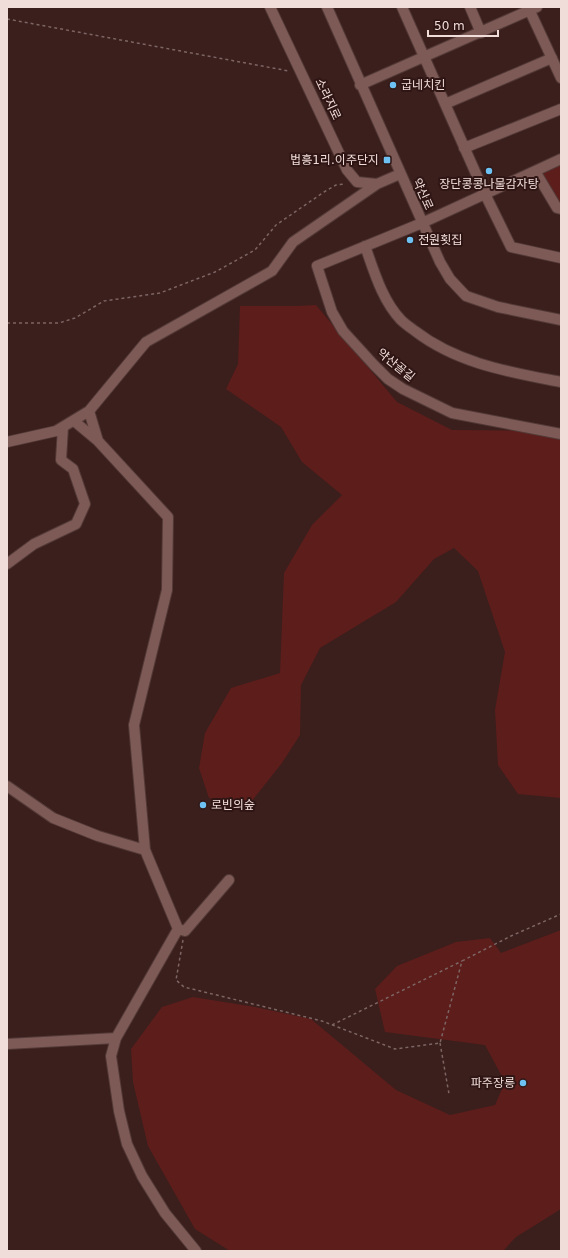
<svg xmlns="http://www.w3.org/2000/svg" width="568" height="1258" viewBox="0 0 568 1258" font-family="'DejaVu Sans','Noto Sans KR',sans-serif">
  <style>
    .green { fill: #5d1d1b }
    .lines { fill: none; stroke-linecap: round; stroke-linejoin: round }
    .minor-casing { stroke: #533a37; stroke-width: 12 }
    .path { stroke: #7d6563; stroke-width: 1.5; stroke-dasharray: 3 3; stroke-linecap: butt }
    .minor { stroke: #7e5a56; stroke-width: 10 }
    .poi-dot { fill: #6dc2f3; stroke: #2f1614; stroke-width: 1.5 }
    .labels { text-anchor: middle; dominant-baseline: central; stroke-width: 4; stroke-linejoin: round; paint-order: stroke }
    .poi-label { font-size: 12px; fill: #f0ddda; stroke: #2f1614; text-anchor: start }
    .street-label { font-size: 12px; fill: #f0ddda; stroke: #2f1614 }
  </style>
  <rect width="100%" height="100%" fill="#3a1f1d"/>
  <path class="green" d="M561 159V209L535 171Z
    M316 305 397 402 452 430 561 431V798L518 794 498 765 495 710 505 652 478 571 454 548 434 559 396 602 320 648 301 685 300 735 282 763 244 811 209 798 199 768 205 733 231 688 280 673 284 573 312 525 342 495 302 462 281 427 226 389 238 364 240 306H296Z
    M561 930V1209L516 1237 503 1251H230L195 1229 148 1146 133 1082 131 1049 162 1007 193 997 255 1007 311 1019 396 1090 450 1115 495 1105 505 1082 485 1045 385 1032 375 989 397 966 456 942 490 938 501 953Z"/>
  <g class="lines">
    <g class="minor-casing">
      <path id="minor" d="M270 7 347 170 357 182 377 184
        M327 7 440 262 450 279 466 296 498 307 561 320
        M402 7 485 194 511 247 561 258
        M470 7 481 33
        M528 7 561 78
        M360 85 537 7
        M445 104 552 58
        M464 148 561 109
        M561 159 422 223 317 266 332 312 343 331 374 365 388 379 403 389 452 413 561 434
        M535 171 557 208 561 209
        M365 246C374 271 382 300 401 320 405 324 411 328 415 331 458 364 510 372 561 382
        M74 421 98 441
        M7 442 56 431 89 411
        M7 564 34 544 76 524 85 504 73 469 61 460 63 427
        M7 786 53 818 98 836 145 850
        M178 929 185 931 229 880
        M7 1044 116 1038
        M196 1251 165 1213 142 1176 127 1144 119 1111 111 1056 116 1038 178 929 145 850 134 725 167 590 168 517 98 441 89 411 146 342 272 271 293 242 377 184 400 174"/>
    </g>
    <path class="path" d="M7 19 289 71
      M7 323H59L75 318 104 301 160 293 215 272 255 250 276 225 324 192 336 185 345 184
      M183 940 176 980 184 987 322 1021 395 1049 440 1043 462 961 511 936 561 914
      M332 1025 462 961
      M440 1043 449 1094"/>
    <use href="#minor" class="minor"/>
  </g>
  <g class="poi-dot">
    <circle cx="393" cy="85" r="4"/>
    <rect x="383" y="156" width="8" height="8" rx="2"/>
    <circle cx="489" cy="171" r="4"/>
    <circle cx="410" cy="240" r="4"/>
    <circle cx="203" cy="805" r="4"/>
    <circle cx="523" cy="1083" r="4"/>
  </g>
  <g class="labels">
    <g class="poi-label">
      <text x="401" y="85">굽네치킨</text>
      <text x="379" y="160" text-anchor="end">법흥1리.이주단지</text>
      <text x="489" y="184" text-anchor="middle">장단콩콩나물감자탕</text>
      <text x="418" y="240">전원횟집</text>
      <text x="211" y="805">로빈의숲</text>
      <text x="515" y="1083" text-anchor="end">파주장릉</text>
    </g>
    <g class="street-label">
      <text transform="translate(328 99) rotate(65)">소라지로</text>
      <text transform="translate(423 194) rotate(66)">약산로</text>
      <text transform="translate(396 365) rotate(39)">약산골길</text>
    </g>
  </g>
  <rect width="568" height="1258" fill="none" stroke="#f0ddda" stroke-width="16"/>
  <path d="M428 30v6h70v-6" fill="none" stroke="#f0ddda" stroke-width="2"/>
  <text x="434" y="30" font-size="12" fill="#f0ddda" stroke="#2f1614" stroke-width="3" paint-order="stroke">50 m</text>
</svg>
